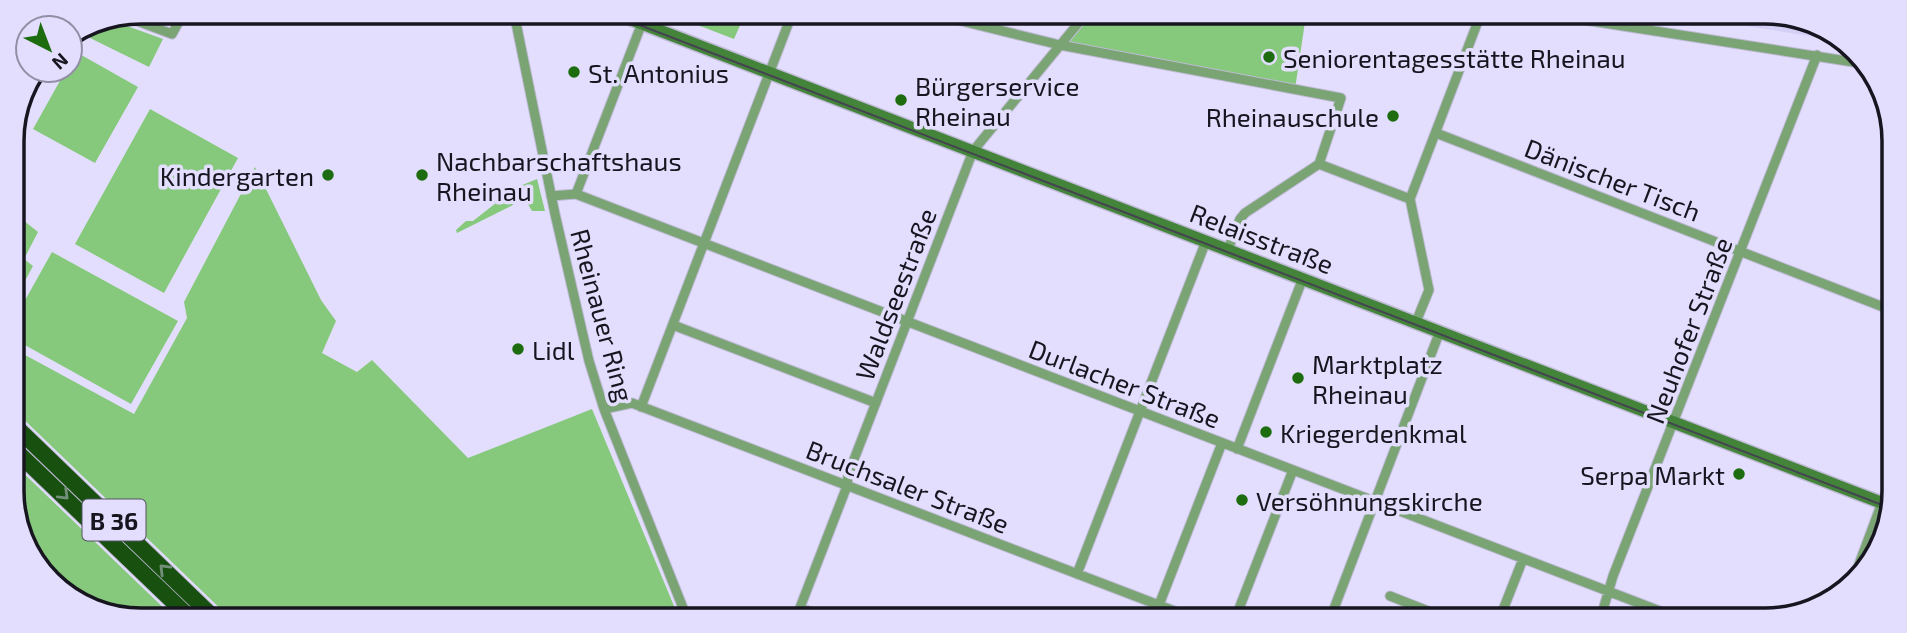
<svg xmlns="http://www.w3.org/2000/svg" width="1907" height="633" viewBox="0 0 1907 633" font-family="'Exo 2',sans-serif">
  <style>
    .built { fill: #d4cff4 }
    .green { fill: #86c87c }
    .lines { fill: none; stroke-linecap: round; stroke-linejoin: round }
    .street-casing { stroke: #bebad5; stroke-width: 11 }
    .secondary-casing { stroke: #bebad5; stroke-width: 15 }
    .highway-casing { stroke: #bebad5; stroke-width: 18 }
    .street { stroke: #7aa473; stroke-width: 9 }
    .secondary { stroke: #43843a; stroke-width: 12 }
    .highway { stroke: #185010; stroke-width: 16 }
    .tram { stroke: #454351; stroke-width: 2 }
    .rail-casing { stroke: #454351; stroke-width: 5 }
    .rail { stroke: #e3defd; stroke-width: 2.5; stroke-dasharray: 8; stroke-linecap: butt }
    .oneway { stroke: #73907b }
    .poi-dot { fill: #1d6c10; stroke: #e3defd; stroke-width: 2.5 }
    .labels { text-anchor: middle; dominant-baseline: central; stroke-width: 7; stroke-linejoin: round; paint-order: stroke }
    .shield { fill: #e3defd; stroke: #545262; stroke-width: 2 }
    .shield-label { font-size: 24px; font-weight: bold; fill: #171620 }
    .poi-label { font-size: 26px; fill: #171620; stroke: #e3defd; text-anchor: start }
    .street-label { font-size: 26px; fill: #171620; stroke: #e3defd }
    .rim { fill: none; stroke: #171620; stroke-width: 3.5 }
  </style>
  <rect width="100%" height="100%" fill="#e3defd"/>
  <path class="built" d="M1685 16 1799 17 1836 40 1746 26Z"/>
  <path class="green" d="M669 14H745L734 39Z
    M1087 15H1306L1295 89 1060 45Z
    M108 19 163 39 149 67 90 38 99 21Z
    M76 52 138 87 95 163 33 129 66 70H70V63Z
    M150 109 238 158 164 293 75 244Z
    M255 167 321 300 336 321 322 353 357 372 372 360 468 458 592 409 679 618 229 617 14 410V349L134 414 187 318 184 302Z
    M537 179 545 211H532L525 199 457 233 456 230 466 221H473L515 188Z
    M13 212 38 232 24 259 33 266 13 303Z
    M52 252 178 321 131 404 14 339V320Z
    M14 464 172 616H108L45 577 15 516Z"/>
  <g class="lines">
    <g class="street-casing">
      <path id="street" d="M514 13 555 214 589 361 604 409 687 618
        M933 14 1060 45 1341 98 1319 164 1245 213 1240 219 1228 249
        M124 16 172 34 184 12
        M1559 16 1866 64
        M1436 133 1891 310
        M1319 164 1410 199
        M576 194 642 23
        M551 196 576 194 1683 620
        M1416 322 1429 290 1410 199 1480 16
        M673 325 876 403
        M641 407 792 14
        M604 409 632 403 1195 619
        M1237 449 1303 278
        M1077 574 1206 241
        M1852 583 1890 481
        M1390 596 1451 620
        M1159 605 1222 443
        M800 608 828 618
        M796 618 847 486 848 475 973 151 1085 15
        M1235 619 1293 470
        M1330 619 1440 331
        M1499 620 1523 559
        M1600 620 1613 576 1817 55"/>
    </g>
    <g class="secondary-casing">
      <path id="secondary" d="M617 14 1890 506"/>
    </g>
    <g class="highway-casing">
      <path id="highway" d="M14 425 213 617
        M14 449 188 616"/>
    </g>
    <use href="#street" class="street"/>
    <use href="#secondary" class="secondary"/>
    <use href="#highway" class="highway"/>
    <path class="tram" d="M611 14 1890 508"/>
    <g class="rail-casing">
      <path id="rail" d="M1741 17 1819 29"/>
    </g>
    <use href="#rail" class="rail"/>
  </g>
  <defs><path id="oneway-chevron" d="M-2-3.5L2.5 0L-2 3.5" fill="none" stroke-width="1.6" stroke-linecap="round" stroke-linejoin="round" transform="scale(1.75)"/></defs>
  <g class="oneway">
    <use href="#oneway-chevron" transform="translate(64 495) rotate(44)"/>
    <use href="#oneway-chevron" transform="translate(164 569) rotate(-135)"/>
  </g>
  <g class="poi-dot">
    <circle cx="1269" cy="57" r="7"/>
    <circle cx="574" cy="72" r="7"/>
    <circle cx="901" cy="100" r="7"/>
    <circle cx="1393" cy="116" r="7"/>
    <circle cx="328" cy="175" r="7"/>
    <circle cx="422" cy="175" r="7"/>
    <circle cx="518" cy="349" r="7"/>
    <circle cx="1298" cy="378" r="7"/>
    <circle cx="1266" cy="432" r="7"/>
    <circle cx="1739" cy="474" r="7"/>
    <circle cx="1242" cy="500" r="7"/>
  </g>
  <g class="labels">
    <rect class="shield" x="82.5" y="499.5" width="63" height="41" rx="5"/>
    <g class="shield-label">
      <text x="114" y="520">B 36</text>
    </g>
    <g class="poi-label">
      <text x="1283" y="57">Seniorentagesstätte Rheinau</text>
      <text x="588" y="72">St. Antonius</text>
      <text x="915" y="85">Bürgerservice<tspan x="915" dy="30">Rheinau</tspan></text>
      <text x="1379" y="116" text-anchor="end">Rheinauschule</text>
      <text x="436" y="160">Nachbarschaftshaus<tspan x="436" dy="30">Rheinau</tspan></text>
      <text x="314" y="175" text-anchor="end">Kindergarten</text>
      <text x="532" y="349">Lidl</text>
      <text x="1312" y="363">Marktplatz<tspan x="1312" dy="30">Rheinau</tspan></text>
      <text x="1280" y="432">Kriegerdenkmal</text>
      <text x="1725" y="474" text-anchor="end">Serpa Markt</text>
      <text x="1256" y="500">Versöhnungskirche</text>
    </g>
    <g class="street-label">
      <text transform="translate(1613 179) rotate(21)">Dänischer Tisch</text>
      <text transform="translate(1262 238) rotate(21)">Relaisstraße</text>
      <text transform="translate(895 294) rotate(-69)">Waldseestraße</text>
      <text transform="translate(603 315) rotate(75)">Rheinauer Ring</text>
      <text transform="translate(1688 330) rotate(-69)">Neuhofer Straße</text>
      <text transform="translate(1125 383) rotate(21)">Durlacher Straße</text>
      <text transform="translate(908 486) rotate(21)">Bruchsaler Straße</text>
    </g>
  </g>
  <path d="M0 0H1907V633H0ZM141 24H1765A117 117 0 0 1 1882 141V491A117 117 0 0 1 1765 608H141A117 117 0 0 1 24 491V141A117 117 0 0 1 141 24Z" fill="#e3defd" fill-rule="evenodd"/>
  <path class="rim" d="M141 24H1765A117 117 0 0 1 1882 141V491A117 117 0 0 1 1765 608H141A117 117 0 0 1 24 491V141A117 117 0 0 1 141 24Z"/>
  <g transform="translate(49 49) rotate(138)"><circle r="33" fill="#e3defd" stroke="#918ea5" stroke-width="2"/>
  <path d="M0-5L12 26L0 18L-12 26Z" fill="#1d6c10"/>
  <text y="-10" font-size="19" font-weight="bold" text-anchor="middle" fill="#171620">N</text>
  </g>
</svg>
